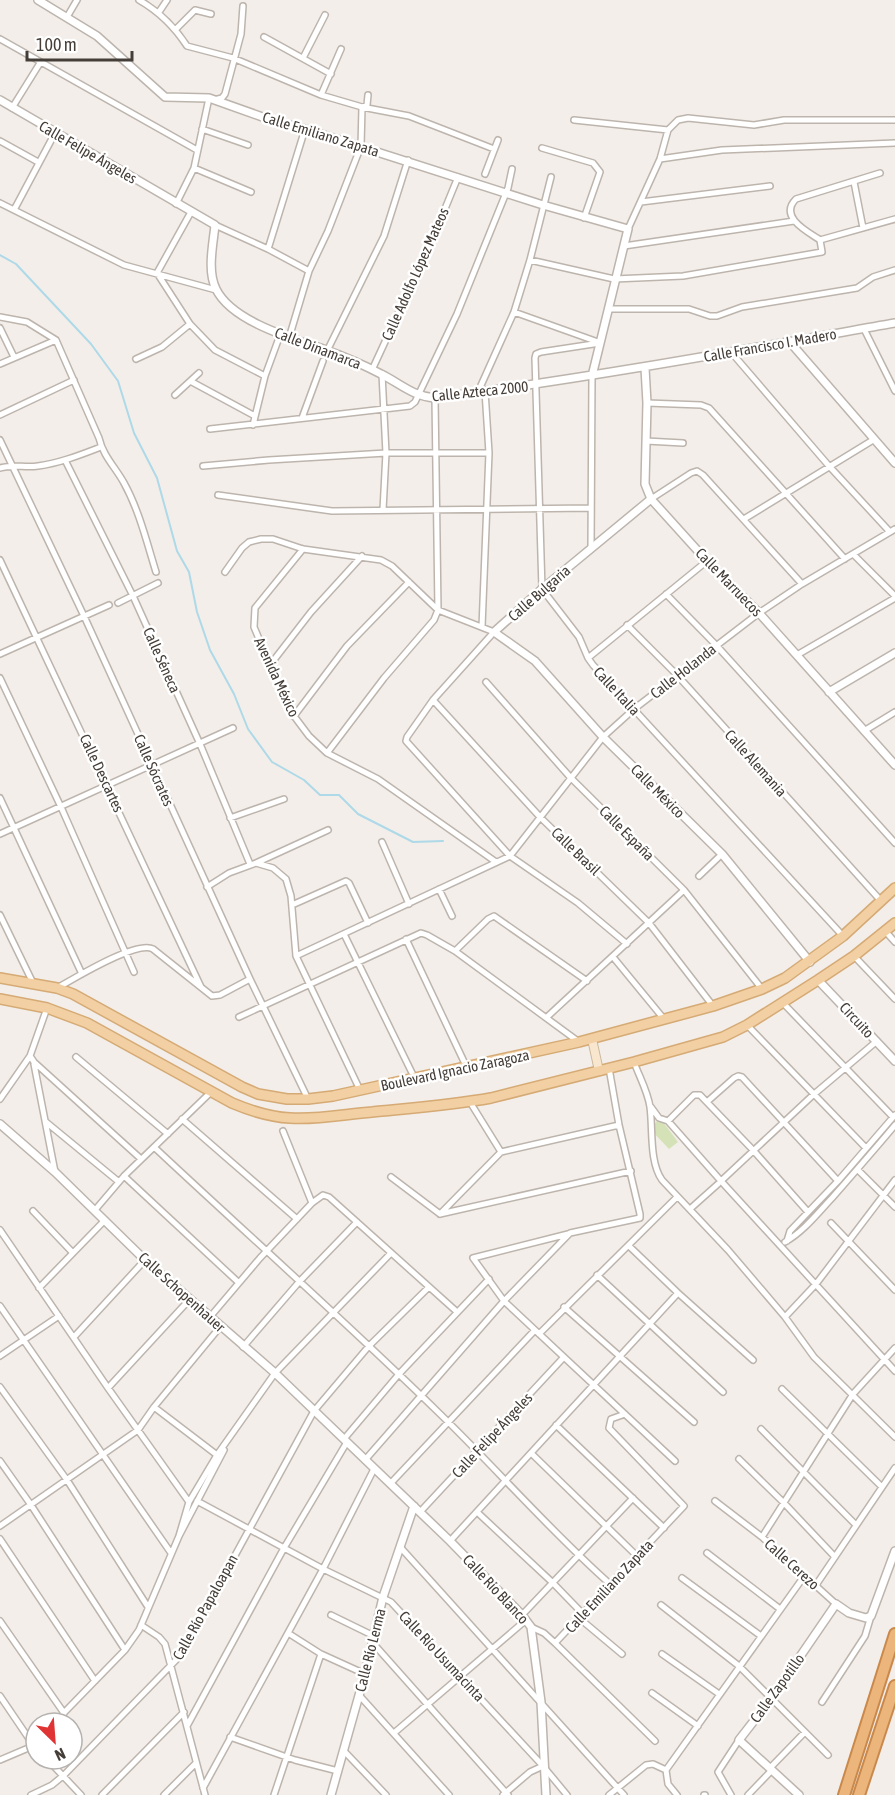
<svg xmlns="http://www.w3.org/2000/svg" width="895" height="1795" viewBox="0 0 895 1795" font-family="'Asap Condensed',sans-serif">
  <style>
    .green { fill: #d5e2b7 }
    .lines { fill: none; stroke-linecap: round; stroke-linejoin: round }
    .stream { stroke: #add9e8; stroke-width: 2 }
    .minor-casing { stroke: #bdb5ad; stroke-width: 8 }
    .tertiary-casing { stroke: #bdb5ad; stroke-width: 10 }
    .secondary-casing { stroke: #ccb99e; stroke-width: 10 }
    .primary-casing { stroke: #d5aa75; stroke-width: 12 }
    .motorway-casing { stroke: #ca894c; stroke-width: 14 }
    .minor { stroke: #fff; stroke-width: 5 }
    .tertiary { stroke: #fff; stroke-width: 7 }
    .secondary { stroke: #f8e7ce; stroke-width: 8 }
    .primary { stroke: #f2d0a3; stroke-width: 9 }
    .motorway { stroke: #ecb57b; stroke-width: 10 }
    .labels { text-anchor: middle; dominant-baseline: central; stroke-width: 5; stroke-linejoin: round; paint-order: stroke }
    .street-label { font-size: 15px; fill: #453e38; stroke: #fff }
  </style>
  <rect width="100%" height="100%" fill="#f3eee9"/>
  <path class="green" d="M660 1118 678 1142 669 1149 650 1129Z"/>
  <g class="lines">
    <path class="stream" d="M0 255 16 264 91 344 118 381 134 433 157 478 177 551 189 572 197 612 210 650 234 694 248 729 272 762 304 780 320 795H339L358 814 413 842 443 841"/>
    <g class="minor-casing">
      <path id="minor" d="M139 0C160 12 174 26 187 46L233 58 321 95 362 107 409 116 494 149
        M159 12 167 0
        M67 17 77 0
        M176 29 195 10 211 14
        M264 37 331 74
        M0 39 197 150
        M303 58 325 15
        M321 95 341 49
        M214 100 222 98 225 94 241 34 243 6
        M362 107 367 105 368 95
        M12 108 40 63
        M574 120 668 130 660 159 628 229
        M202 129 248 145
        M668 130 678 120 688 118 754 125 784 120H895
        M0 141 38 162
        M542 148 593 163 600 172 584 218
        M660 159 722 150 895 143
        M194 168 251 192
        M485 174 498 140
        M854 182 863 228
        M641 202 770 186
        M0 203 124 265 216 290
        M176 204 194 168 209 98
        M14 210 55 133
        M191 212 157 273 190 324 215 350 265 376
        M215 225 268 249 309 271
        M820 240C808 232 778 217 796 199L880 173
        M820 240 895 219
        M624 246 794 221
        M268 249 305 129
        M530 260 614 279 683 276 822 252 820 240
        M609 309H689L710 316H717L742 307 857 288 873 277 895 270
        M514 312 598 342
        M0 317 27 322 56 340 99 438C103 456 116 468 124 483 139 510 147 543 156 572
        M0 328 14 357
        M864 329 895 391
        M289 338 309 271 328 231 361 146 362 107
        M600 343 541 352 536 354 535 358 542 589 579 637 588 658 593 665 843 936
        M327 351 384 236 408 160
        M731 352 829 466 890 532
        M136 359 162 347 190 324
        M0 364 56 340
        M372 370 433 238 458 177
        M382 374 386 453 383 510
        M192 382 255 416
        M478 392 514 312 530 260 551 177
        M175 395 199 373
        M647 403 701 405 709 408 845 559
        M0 415 74 380
        M302 418 323 361
        M253 425 265 376 280 335
        M210 429 410 406 415 402 457 314 508 188 512 169
        M0 440 84 616 250 979 308 1099
        M646 441 683 443
        M65 460 133 596 200 744 250 864
        M203 466 269 460 386 453H489
        M0 468C13 464 25 468 38 466 60 463 80 455 101 447
        M218 495 332 511 591 508
        M651 499 691 473 697 471 703 475 802 584
        M744 519 873 440
        M303 549 255 608 254 627 270 665 294 716 309 736 327 753 378 779 496 862
        M591 549 592 376
        M853 554 895 596
        M0 560 201 987
        M225 572 242 548 249 542 261 539H273L303 549 381 560 392 566 438 610 494 632 433 700 407 737 406 741 510 856 578 903 627 944
        M666 594 716 645 895 843
        M118 603 158 583
        M627 625 677 675 882 902
        M482 627 489 453 485 391
        M0 654 109 605
        M797 655 895 598
        M588 658 707 561
        M270 665 311 612 362 556
        M0 678 61 807 134 972
        M486 682 570 777 684 890 762 989
        M433 700 540 817 649 923 713 1006
        M294 716 347 646 409 582
        M864 731 895 712
        M327 753 384 678 434 620 438 610 435 398
        M0 798 82 974
        M230 818 284 799
        M0 834 233 728
        M382 842 409 904
        M256 863 328 830
        M699 876 722 854
        M207 887 229 873 256 863 273 868 286 879 291 896 296 956 360 1090
        M439 889 452 916
        M292 905 346 881 349 883 368 923
        M0 915 33 983
        M886 932 895 942
        M344 934 415 1079
        M406 939 467 1068
        M455 951 488 919 494 916 587 981
        M296 956 510 856 603 737 634 709 759 613 802 584 895 529
        M854 956 895 999
        M613 957 664 1019
        M59 987C75 978 137 940 153 949L212 996 220 995 250 979
        M783 1003 893 1117
        M239 1017 421 933 427 935 455 951 579 1042
        M547 1017 684 890
        M747 1025 866 1148
        M30 1056 34 1062 141 1159
        M76 1057 168 1134
        M634 1062C639 1076 648 1092 650 1107 653 1128 649 1162 662 1180L728 1250 785 1317 814 1357 895 1437
        M34 1064 55 1172
        M0 1099 30 1056 47 1008
        M708 1101 734 1078 738 1076 742 1077 838 1181
        M470 1102 501 1152
        M651 1107 659 1118 668 1121 721 1181 895 1371
        M182 1119 297 1219
        M668 1121 694 1095H700L753 1150 808 1212
        M46 1122 119 1182
        M283 1131 312 1203
        M154 1147C248 1235 345 1321 437 1411 496 1468 549 1530 610 1584
        M501 1152 619 1125
        M858 1170 895 1207
        M124 1176 238 1282
        M391 1177 440 1214
        M721 1181 813 1095 877 1041
        M690 1209 718 1184
        M95 1210 124 1176 212 1091
        M33 1211 73 1253
        M441 1213 501 1152
        M440 1214 631 1171
        M831 1223 895 1290
        M0 1230 108 1388 189 1502
        M568 1234 473 1258 504 1301 675 1461
        M787 1241 790 1231 838 1181 895 1115
        M785 1242C803 1232 817 1214 832 1198 853 1174 874 1150 895 1125
        M629 1246 678 1293 753 1360
        M597 1275 723 1392
        M39 1288 105 1220
        M0 1306 171 1553
        M564 1307 694 1422
        M210 1317 260 1258 312 1203 323 1195 329 1197 456 1311
        M785 1317 816 1284 895 1180
        M539 1334 677 1197
        M74 1337 145 1260
        M243 1347 299 1282 357 1222
        M0 1356 59 1316
        M0 1387 67 1480 148 1607
        M108 1388 190 1299
        M782 1389 882 1487
        M154 1407 217 1455
        M556 1425 664 1528
        M761 1429 856 1525
        M344 1439 399 1374 489 1279
        M531 1453 637 1556
        M739 1459 784 1503 835 1557
        M365 1460 504 1301 570 1233 640 1218V1214L619 1125 609 1068
        M0 1461 31 1505 125 1650
        M390 1484 535 1330
        M197 1501 323 1569 391 1602 543 1766 567 1795
        M715 1501 762 1537 836 1604
        M420 1512 564 1357
        M477 1512 553 1583 583 1614
        M0 1526 138 1430 154 1407 220 1327
        M179 1536 189 1502 217 1455 275 1373 391 1253
        M762 1537 853 1394 895 1348
        M0 1539 95 1681
        M450 1541 678 1293
        M401 1548 624 1795
        M707 1553 780 1609
        M682 1578 761 1636
        M816 1585 895 1468
        M661 1605 739 1666 828 1755
        M331 1615 374 1636
        M522 1615 633 1498
        M579 1618 622 1654
        M0 1621 64 1713
        M141 1625 159 1637 165 1644 205 1795
        M531 1627 544 1633 555 1643 655 1741
        M288 1633 321 1654 365 1674
        M372 1642 508 1795
        M555 1643 684 1506 609 1428 611 1419 625 1414
        M662 1654 719 1694
        M652 1693 698 1726
        M359 1695 449 1795
        M0 1696 36 1749
        M822 1702 865 1636 871 1616
        M54 1723 125 1650 139 1630 179 1536 224 1450
        M187 1726 284 1548 347 1442
        M394 1733 526 1620
        M230 1737 295 1760 338 1771
        M344 1751 386 1795
        M47 1759 81 1795
        M0 1760 33 1746 36 1743
        M770 1768 805 1732
        M666 1770 805 1575
        M666 1770 668 1784 677 1795
        M203 1788 323 1569 374 1469
        M31 1795 52 1785 64 1775 180 1656 314 1411 369 1346 429 1287
        M102 1795 184 1712
        M164 1795 195 1764
        M274 1795 321 1654
        M503 1795 530 1772 543 1766
        M609 1795 646 1765 653 1764 666 1770
        M704 1795H705
        M731 1795 718 1772 739 1740
        M748 1795 772 1770"/>
    </g>
    <g class="tertiary-casing">
      <path id="tertiary" d="M38 0 97 36 165 97 209 98 271 120 305 129 543 205 628 229 592 376
        M0 100 215 225C213 245 207 271 216 289 232 322 294 339 326 350 345 357 364 365 381 374 401 384 412 396 435 398 589 378 742 350 895 323
        M789 341 895 463
        M645 368 647 403 645 484 651 499 707 561 759 613 895 765
        M651 499 542 589 494 632 535 661 603 737 722 854 810 962
        M829 692 895 653
        M818 980 895 1061
        M0 1124 55 1172 145 1260 275 1373 450 1541 522 1615 531 1627 541 1702 546 1795
        M331 1795 365 1674 383 1597 414 1506
        M799 1795 739 1740 771 1699 836 1604 849 1613 866 1618 871 1616 895 1551"/>
    </g>
    <g class="secondary-casing">
      <path id="secondary" d="M592 1039 599 1071"/>
    </g>
    <g class="primary-casing">
      <path id="primary" d="M0 978 57 988 73 994 242 1087 258 1094 287 1099H308L333 1096 579 1042 713 1006 762 989 785 978 843 936 895 888
        M0 999 47 1008 87 1023 232 1103C251 1111 269 1117 290 1118 316 1120 346 1114 372 1112 412 1108 452 1105 491 1098L634 1062 723 1037 747 1025 818 980 854 956 895 923"/>
    </g>
    <g class="motorway-casing">
      <path id="motorway" d="M844 1795 895 1634
        M859 1795 895 1686"/>
    </g>
    <use href="#minor" class="minor"/>
    <use href="#tertiary" class="tertiary"/>
    <use href="#secondary" class="secondary"/>
    <use href="#primary" class="primary"/>
    <use href="#motorway" class="motorway"/>
  </g>
  <g class="labels">
    <g class="street-label">
      <text transform="translate(321 134) rotate(17)">Calle Emiliano Zapata</text>
      <text transform="translate(88 152) rotate(30)">Calle Felipe Ángeles</text>
      <text transform="translate(415 274) rotate(-66)">Calle Adolfo López Mateos</text>
      <text transform="translate(770 345) rotate(-10)">Calle Francisco I. Madero</text>
      <text transform="translate(318 348) rotate(21)">Calle Dinamarca</text>
      <text transform="translate(480 391) rotate(-6)">Calle Azteca 2000</text>
      <text transform="translate(729 582) rotate(46)">Calle Marruecos</text>
      <text transform="translate(539 593) rotate(-41)">Calle Bulgaria</text>
      <text transform="translate(162 660) rotate(66)">Calle Séneca</text>
      <text transform="translate(683 671) rotate(-38)">Calle Holanda</text>
      <text transform="translate(277 677) rotate(65)">Avenida México</text>
      <text transform="translate(617 691) rotate(47)">Calle Italia</text>
      <text transform="translate(756 763) rotate(48)">Calle Alemania</text>
      <text transform="translate(154 770) rotate(66)">Calle Sócrates</text>
      <text transform="translate(102 773) rotate(65)">Calle Descartes</text>
      <text transform="translate(658 791) rotate(45)">Calle México</text>
      <text transform="translate(627 833) rotate(45)">Calle España</text>
      <text transform="translate(576 851) rotate(44)">Calle Brasil</text>
      <text transform="translate(857 1020) rotate(47)">Circuito</text>
      <text transform="translate(455 1070) rotate(-12)">Boulevard Ignacio Zaragoza</text>
      <text transform="translate(182 1292) rotate(42)">Calle Schopenhauer</text>
      <text transform="translate(492 1435) rotate(-47)">Calle Felipe Ángeles</text>
      <text transform="translate(792 1564) rotate(42)">Calle Cerezo</text>
      <text transform="translate(609 1586) rotate(-47)">Calle Emiliano Zapata</text>
      <text transform="translate(496 1589) rotate(47)">Calle Río Blanco</text>
      <text transform="translate(205 1607) rotate(-61)">Calle Río Papaloapan</text>
      <text transform="translate(370 1650) rotate(-76)">Calle Río Lerma</text>
      <text transform="translate(442 1656) rotate(47)">Calle Río Usumacinta</text>
      <text transform="translate(777 1688) rotate(-54)">Calle Zapotillo</text>
    </g>
  </g>
  <g transform="translate(54 1741) rotate(155)"><circle r="28" fill="#ffffff" stroke="#b5b2af" stroke-width="1.5"/>
  <path d="M0-4.5L10 22L0 15L-10 22Z" fill="#df3334"/>
  <text y="-9" font-size="16" font-weight="bold" text-anchor="middle" fill="#453e38">N</text>
  </g>
  <path d="M27 51v9h105v-9" fill="none" stroke="#453e38" stroke-width="3"/>
  <text x="36" y="51" font-size="18" fill="#453e38" stroke="#ffffff" stroke-width="4.5" paint-order="stroke">100 m</text>
</svg>
